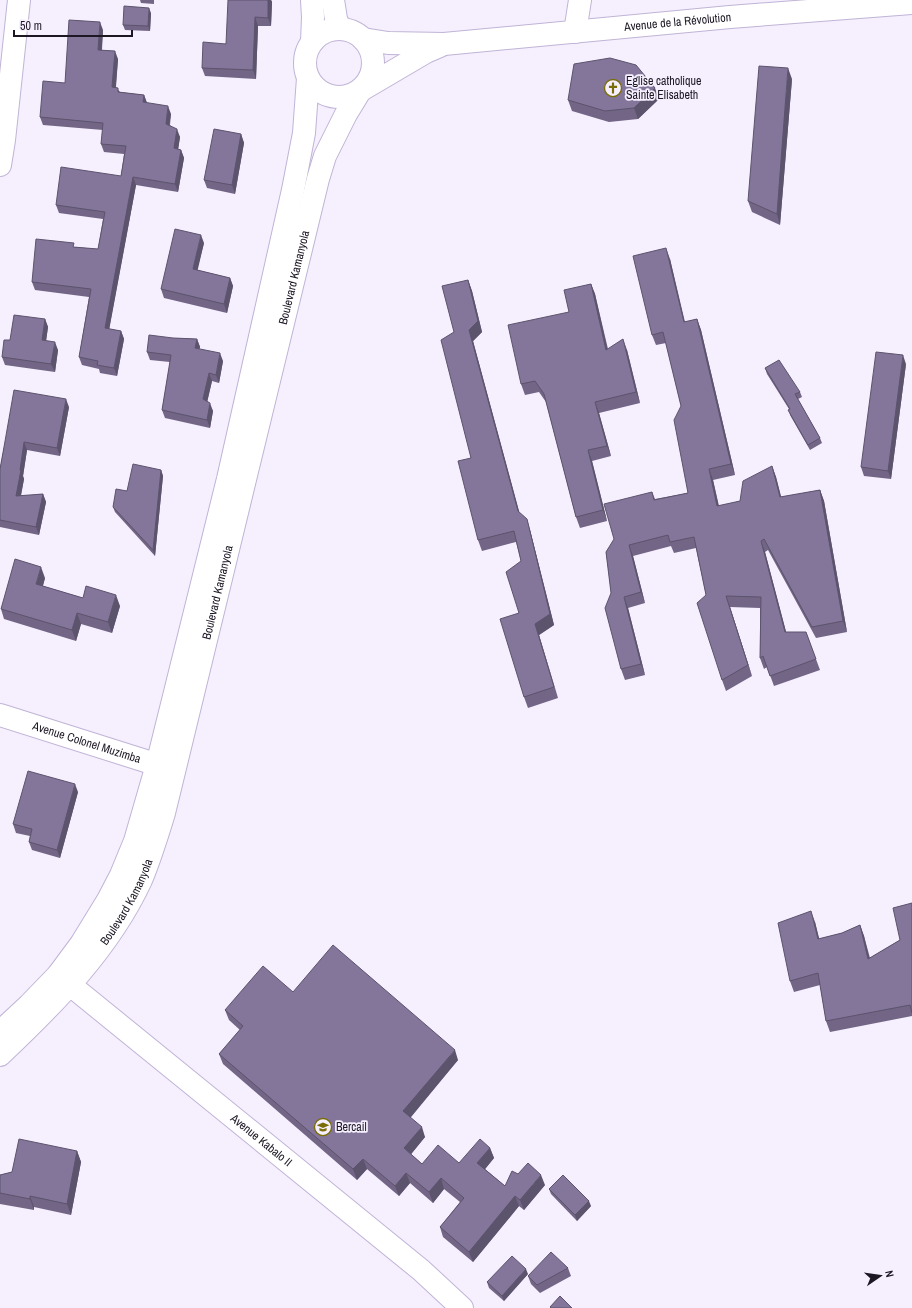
<svg xmlns="http://www.w3.org/2000/svg" width="912" height="1308" viewBox="0 0 912 1308" font-family="'Archivo Narrow',sans-serif">
  <style>
    .lines { fill: none; stroke-linecap: round; stroke-linejoin: round }
    .minor-casing { stroke: #c0b4d6; stroke-width: 24 }
    .major-casing { stroke: #c0b4d6; stroke-width: 24 }
    .minor { stroke: #fff; stroke-width: 22 }
    .major { stroke: #fff; stroke-width: 22 }
    .wall { fill: #726585 }
    .shaded-wall { fill: #5c536c }
    .building { fill: #84769b; stroke: #5c536c }
    .labels { text-anchor: middle; dominant-baseline: central; stroke-width: 3.5; stroke-linejoin: round; paint-order: stroke }
    .street-label { font-size: 12px; fill: #1c1723; stroke: #f5effe }
    .poi-label { font-size: 12px; fill: #1c1723; stroke: #f5effe; text-anchor: start }
  </style>
  <rect width="100%" height="100%" fill="#f5effe"/>
  <g class="lines">
    <g class="minor-casing">
      <g id="minor">
        <path d="M575 32 580 0"/>
        <path id="s1" d="M363 39 388 43 444 44 730 17 912 3"/>
        <path d="M363 89 426 52 440 46"/>
        <path d="M0 165 4 140 19 0"/>
        <path id="s2" d="M0 715 174 770"/>
        <path id="s3" d="M58 975 421 1270 462 1308"/>
      </g>
    </g>
    <g class="major-casing">
      <g id="major">
        <path d="M333 0 336 19 340 29"/>
        <circle cx="339" cy="63" r="34"/>
        <path d="M312 42 313 17 312 0"/>
        <path d="M0 1032 29 1005 58 975 81 944 108 900 121 875 135 841 157 765 228 479 293 190 304 133 308 78"/>
        <path id="s4" d="M0 1055C54 1004 109 949 141 880 150 859 157 836 164 813L318 179 325 156 346 114 360 91"/>
      </g>
    </g>
    <use href="#minor" class="minor"/>
    <use href="#major" class="major"/>
  </g>
  <path class="wall" d="M140 0H154V4L141 3Z
    M268 0H271L272 2 271 26H258L256 79 205 76 202 68Z
    M151 13 150 31 125 30 123 25Z
    M103 30 102 50 118 59 116 87 120 92 144 95 147 103 171 114 170 125 180 137 178 149 181 150 184 158 178 192 136 185 109 329 121 331 124 339 117 376 100 373 99 369 82 365 79 357 89 297 35 290 32 282 75 247 98 249 103 219 59 213 56 205 121 176 124 154 104 152 101 144 103 130 43 125 40 117Z
    M792 79 780 225 752 212 748 201Z
    M659 99 638 119 609 122 572 111 568 100Z
    M241 134 244 143 235 194 207 188 204 180Z
    M204 243 197 270 230 278 233 286 227 313 164 298 161 289Z
    M670 259 685 322 697 319 701 330 735 475 713 480 719 506 740 501 772 466 776 477 781 497 820 490 824 501 847 632 816 638 768 550 765 552 786 632H806L820 670 774 686 767 667 764 669 760 658V608L730 607 752 676 726 691 722 680 706 595 696 548 674 553 671 546 633 556 645 603 628 608 645 675 625 680 621 669 606 552 652 492 655 499 688 493 681 406 666 343 656 345 652 335Z
    M468 280 472 291 482 332 473 341 519 512 530 530 554 625 539 635 558 698 528 708 524 697 519 613 521 561 516 542 482 551 478 540 471 458 454 332Z
    M591 284 595 294 608 349 627 350 640 403 599 413 611 456 592 461 607 521 580 528 576 517 546 402 539 392 525 395 521 384 569 312Z
    M45 319 48 327 46 341 58 350 55 372 5 365 2 357 10 340Z
    M173 338 197 339 200 347 199 349 223 361 219 383 212 381 207 402 213 411 210 428 165 418 162 410 170 362 150 360 147 352Z
    M906 364 891 479 864 476 861 467Z
    M765 368 800 392 802 397 798 399 820 438 822 443 810 450 790 415 789 409 767 374Z
    M69 407 60 456 27 450 23 476 24 479 21 496 43 494 46 502 39 535 0 527V469L4 447Z
    M161 470 163 476 155 556 115 512 113 507 127 491Z
    M45 578 43 586 83 598 120 606 112 633 81 624 76 641 4 619 1 609Z
    M78 792 60 858 32 850 29 842 30 836 16 833 13 824Z
    M912 903V1016L830 1032 826 1021 820 985 794 992 790 981 815 922 819 939 842 933 860 925 864 936 870 958 900 940Z
    M293 992 458 1060 410 1117 425 1137 411 1154 422 1164 459 1163 490 1148 494 1158 485 1169 505 1186 545 1185 524 1210 519 1206 473 1262 443 1237 440 1227 460 1202 444 1189 433 1203 410 1183 399 1196 367 1169 357 1180 223 1064 219 1054 240 1030 229 1020 225 1010Z
    M77 1151 81 1162 71 1215 34 1207V1210L0 1204V1175L12 1172Z
    M549 1189 591 1206 577 1221 551 1194Z
    M568 1268 571 1276 540 1293 531 1284 528 1276Z
    M528 1274 504 1301 489 1288 487 1282Z"/>
  <path class="shaded-wall" d="M268 0H271L272 2 271 26 268 18Z
    M149 8 151 13 150 31 148 26Z
    M255 17 258 26 256 79 253 70Z
    M100 22 103 30 101 58 98 50Z
    M115 51 118 59 115 95 112 87Z
    M788 68 792 79 780 225 777 214Z
    M655 88 659 99 638 119 634 108Z
    M144 95 147 103 143 102Z
    M168 106 171 114 168 132 166 124Z
    M177 129 180 137 177 157 174 148Z
    M241 134 244 143 235 194 232 185Z
    M181 150 184 158 178 192 175 184Z
    M133 177 136 185 108 336 105 328Z
    M201 235 204 243 196 277 193 269Z
    M666 248 670 259 687 333 684 322Z
    M230 278 233 286 227 313 224 304Z
    M468 280 472 291 482 332 473 341 522 522 518 511 469 330Z
    M591 284 595 294 610 361 606 350Z
    M45 319 48 327 45 348 42 340Z
    M697 319 701 330 735 475 731 464Z
    M121 331 124 339 117 376 114 368Z
    M197 339 200 347 198 356 195 348Z
    M623 339 627 350 640 403 636 392Z
    M55 342 58 350 55 372 51 364Z
    M220 353 223 361 219 383 216 375Z
    M903 355 906 364 891 479 888 471Z
    M209 373 212 381 206 407 203 399Z
    M66 399 69 407 60 456 57 448Z
    M595 402 599 413 611 456 607 446Z
    M210 403 213 411 210 428 207 420Z
    M24 442 27 450 23 476 24 479 19 504 16 496Z
    M588 450 592 461 607 521 603 510Z
    M772 466 776 477 784 508 780 497Z
    M709 469 713 480 721 517 717 506Z
    M161 470 163 476 155 556 153 550Z
    M820 490 824 501 847 632 843 621Z
    M43 494 46 502 39 535 36 527Z
    M527 519 530 530 554 625 539 635 558 698 535 624Z
    M761 541 765 552 789 643 785 632Z
    M629 545 633 556 645 603 641 592Z
    M41 567 45 578 40 595 36 584Z
    M116 595 120 606 112 633 108 622Z
    M726 596 730 607 752 676 748 665Z
    M624 597 628 608 645 675 641 664Z
    M77 613 81 624 76 641 72 630Z
    M75 784 78 792 60 858 57 850Z
    M811 911 815 922 822 950 818 939Z
    M860 925 864 936 872 970 868 959Z
    M455 1050 458 1060 407 1122 403 1111Z
    M422 1127 425 1137 408 1158 404 1148Z
    M490 1148 494 1158 481 1174 477 1163Z
    M77 1151 81 1162 71 1215 67 1204Z
    M363 1159 367 1169 357 1180 353 1169Z
    M406 1173 410 1183 399 1196 395 1186Z
    M541 1175 545 1185 524 1210 520 1200Z
    M441 1178 444 1189 433 1203 429 1192Z
    M30 1196 34 1207V1210L30 1199Z
    M515 1196 519 1206 473 1262 469 1252Z
    M589 1201 591 1206 577 1221 575 1215Z
    M526 1269 528 1274 504 1301 502 1296Z"/>
  <path class="building" d="M228 0H268V18L255 17 253 70 202 68 203 42 226 44Z
    M124 6 149 8 148 26 123 25Z
    M69 20 100 22 98 50 115 51 112 87 118 88V92L144 95 143 102 168 106 166 124 177 129 174 148 181 150 175 184 133 177 105 328 121 331 114 368 97 365 98 361 79 357 91 289 32 282 36 239 74 243 73 247 98 249 105 212 56 205 61 167 121 176 126 146 101 144 103 123 40 117 43 81 65 83Z
    M610 58 636 65 655 88 634 108 605 111 568 100 574 64Z
    M759 66 788 68 777 214 748 201Z
    M214 129 241 134 232 185 204 180Z
    M175 229 201 235 193 269 230 278 224 304 161 289Z
    M666 248 684 322 697 319 731 464 709 469 717 506 740 501 743 481 772 466 780 497 820 490 843 621 812 627 764 539 761 541 785 632H806L816 659 770 676 763 656 760 658 761 597 726 596 748 665 722 680 697 603 706 595 694 537 670 542 668 535 629 545 641 592 624 597 641 664 621 669 605 608 611 593 606 552 614 539 604 504 652 492 654 500 688 493 674 420 681 406 663 332 652 335 633 256Z
    M468 280 478 321 469 330 518 511 527 519 550 614 535 624 554 687 524 697 500 619 519 613 506 572 521 561 514 531 478 540 458 461 471 458 441 340 454 332 442 286Z
    M591 284 606 350 623 339 636 392 595 402 607 446 588 450 603 510 576 517 544 394 535 381 521 384 508 325 569 312 564 290Z
    M14 315 45 319 42 340 55 342 51 364 2 357 4 340H10Z
    M149 335 173 338 197 339 195 348 220 353 216 375 209 373 203 399 210 403 207 420 162 410 171 355 147 352Z
    M876 352 903 355 888 471 861 467Z
    M779 360 800 392 795 394 820 438 808 445 788 410 790 409 765 368Z
    M14 390 66 399 57 448 24 442 20 470H21L16 496 43 494 36 527 0 520V469L4 447Z
    M133 464 161 470 153 550 113 507 116 489 127 491Z
    M15 559 41 567 36 584 83 598 86 586 116 595 108 622 77 613 72 630 1 609Z
    M28 771 75 784 57 850 29 842 32 829 13 824Z
    M912 903V1013L910 1005 826 1021 818 973 790 981 778 923 811 911 818 939 842 933 860 925 868 959 900 940 893 908Z
    M333 945 455 1050 403 1111 422 1127 404 1148 422 1164 438 1145 459 1163 480 1139 490 1148 477 1163 505 1186 512 1171 518 1174 528 1163 541 1175 520 1200 515 1196 469 1252 440 1227 464 1198 441 1178 429 1192 406 1173 395 1186 363 1159 353 1169 219 1054 243 1026 225 1010 263 966 293 992Z
    M19 1139 77 1151 67 1204 30 1196V1199L0 1193V1175L12 1172Z
    M563 1175 589 1201 575 1215 549 1189Z
    M551 1252 568 1268 537 1285 528 1276Z
    M512 1256 526 1269 502 1296 487 1282Z
    M560 1296 572 1308H551L550 1307Z"/>
  <defs>
    <g id="church-ring" transform="scale(0.9)"><circle r="9.5" fill="#f5effe" stroke="#7a6c06" stroke-width="1.5"/><path d="M-1.2-6h2.4v3.5h3.3v2.4h-3.3V6h-2.4V-.1h-3.3v-2.4h3.3Z" fill="#7a6c06"/></g>
    <g id="school-ring" transform="scale(0.9)"><circle r="9.5" fill="#f5effe" stroke="#7a6c06" stroke-width="1.5"/><path d="M0-5L7-2L0 1L-7-2ZM-4 1L0 2.5L4 1V4Q0 6-4 4Z" fill="#7a6c06"/></g>
  </defs>
  <g fill-rule="evenodd">
    <use href="#church-ring" x="613" y="88"/>
    <use href="#school-ring" x="323" y="1127"/>
  </g>
  <g class="labels">
    <g class="street-label">
      <text stroke="none"><textPath href="#s1" startOffset="316">Avenue de la Révolution</textPath></text>
      <text stroke="none"><textPath href="#s4" startOffset="848">Boulevard Kamanyola</textPath></text>
      <text stroke="none"><textPath href="#s4" startOffset="524">Boulevard Kamanyola</textPath></text>
      <text stroke="none"><textPath href="#s2" startOffset="91">Avenue Colonel Muzimba</textPath></text>
      <text stroke="none"><textPath href="#s4" startOffset="200">Boulevard Kamanyola</textPath></text>
      <text stroke="none"><textPath href="#s3" startOffset="262">Avenue Kabalo II</textPath></text>
    </g>
    <g class="poi-label">
      <text x="626" y="81">Eglise catholique<tspan x="626" dy="14">Sainte Elisabeth</tspan></text>
      <text x="336" y="1127">Bercail</text>
    </g>
  </g>
  <g transform="translate(880 1276) rotate(77)" stroke="#f5effe" stroke-width="3" paint-order="stroke">
  <path d="M0-3L7 15L0 10L-7 15Z" fill="#1c1723"/>
  <text y="-6" font-size="11" font-weight="bold" text-anchor="middle" fill="#1c1723">N</text>
  </g>
  <path d="M14 30v6h118v-6" fill="none" stroke="#1c1723" stroke-width="2"/>
  <text x="20" y="30" font-size="12" fill="#1c1723" stroke="#f5effe" stroke-width="3" paint-order="stroke">50 m</text>
</svg>
